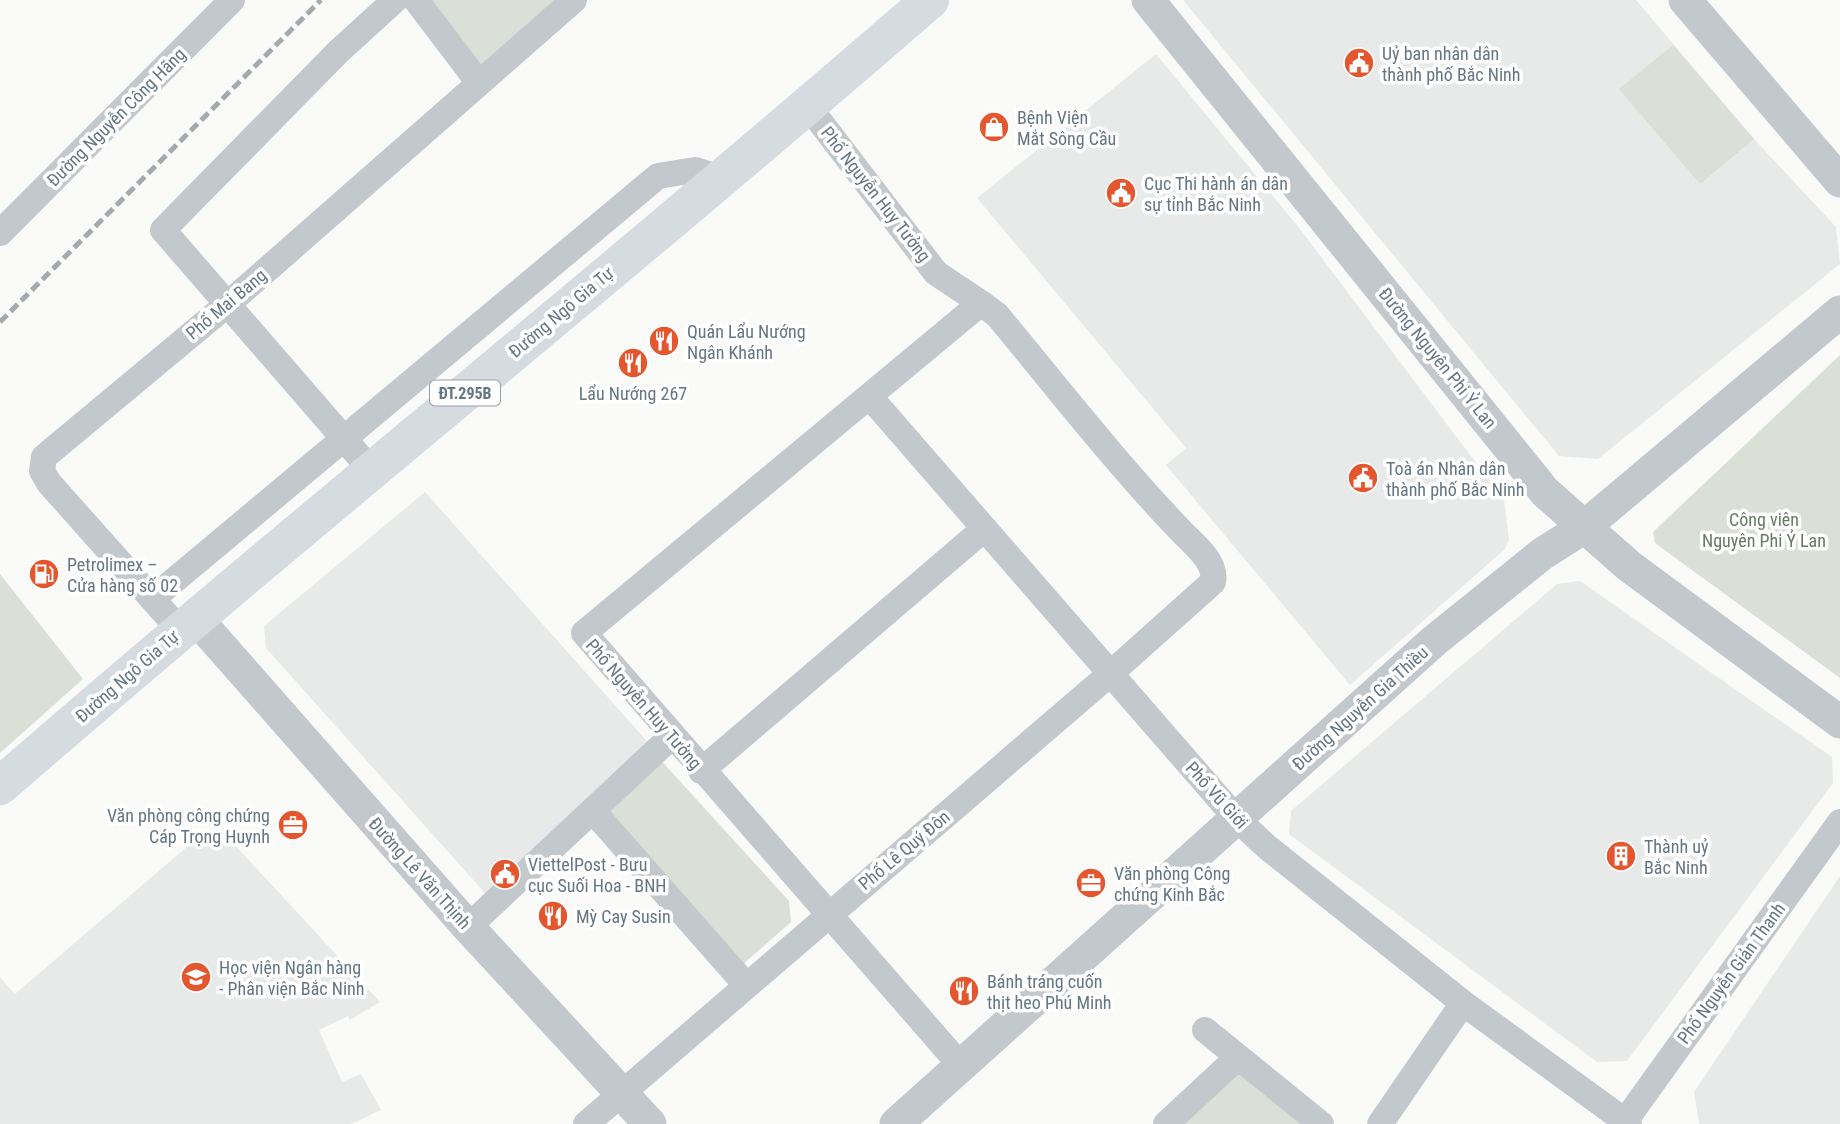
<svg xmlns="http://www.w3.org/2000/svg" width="1840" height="1124" viewBox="0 0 1840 1124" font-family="'Roboto Condensed',sans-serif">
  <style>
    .built { fill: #e8e9e9 }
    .green { fill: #dadfd7 }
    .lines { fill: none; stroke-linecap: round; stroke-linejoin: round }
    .minor { stroke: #c3c8cc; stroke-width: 26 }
    .tertiary { stroke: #c3c8cc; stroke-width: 33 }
    .primary { stroke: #d6dbdf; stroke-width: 38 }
    .rail { stroke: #a2aab0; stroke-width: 5; stroke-dasharray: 10 5; stroke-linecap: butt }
    .labels { text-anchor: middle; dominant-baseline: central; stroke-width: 7; stroke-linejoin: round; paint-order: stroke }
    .shield { fill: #fff; stroke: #939fa8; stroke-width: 2 }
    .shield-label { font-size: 16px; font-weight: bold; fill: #657683 }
    .poi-label { font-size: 18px; fill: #657683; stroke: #fff; text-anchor: start }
    .street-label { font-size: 18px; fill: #657683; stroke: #fff }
    .park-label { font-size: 18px; fill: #687a64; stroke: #fff }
  </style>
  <rect width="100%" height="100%" fill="#fafaf8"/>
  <path class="built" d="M1183 0H1636L1754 139 1836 227 1840 264 1598 459 1559 456Z
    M1156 54 1300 229 1504 500 1509 540 1504 550 1350 685 1166 465 1186 448 977 198Z
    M425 492 654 749 493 902 266 648 264 626Z
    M1580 581 1832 757 1833 783 1627 1061 1597 1062 1289 834 1291 811 1557 584Z
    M220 829 380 1002 350 1020 348 1016 319 1030 342 1082 361 1074 381 1110 351 1124H0V977L15 994 202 834Z
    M1840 876V1124H1699L1694 1092Z"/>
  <path class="green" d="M422 0H570L486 72Z
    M1673 45 1754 139 1700 184 1619 89Z
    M1840 355V678L1655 543 1653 532Z
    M0 574 83 679 0 753Z
    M657 756 789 901 791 922 742 965 600 813Z
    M1232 1066 1312 1124H1173Z"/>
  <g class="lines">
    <path class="minor" d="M416 0 479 83
      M808 106 936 273 981 303 584 633 962 1067
      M0 233 232 0
      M870 397 1237 819 1267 847 1463 1003 1629 1124
      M372 471 163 230 338 52 395 0
      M152 599 658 176 695 170 720 178
      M180 630 49 483 42 471 44 457 229 303 574 0
      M701 771 984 529
      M593 811 746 985
      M468 927 672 736
      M1205 1030 1321 1124
      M586 1124 1110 674 1213 582C1217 561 1193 544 1180 530 1115 462 1057 387 997 315L981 303
      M1166 1124 1237 1058
      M1380 1124 1463 1003
      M1623 1124 1840 822"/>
    <path class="tertiary" d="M1148 0 1545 492 1629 566 1840 722
      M1685 0 1840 181
      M195 617 468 927 650 1124
      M896 1124 1434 641 1542 554 1583 528 1840 312"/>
    <path class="primary" d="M0 786C306 520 624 266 930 0"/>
    <path class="rail" d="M0 322 321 0"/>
  </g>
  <defs>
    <g id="civic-disc" transform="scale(1.575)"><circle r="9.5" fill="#e4572e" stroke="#fff"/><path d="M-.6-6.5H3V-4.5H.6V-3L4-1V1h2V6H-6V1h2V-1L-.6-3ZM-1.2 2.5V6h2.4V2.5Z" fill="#fff"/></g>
    <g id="shop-disc" transform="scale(1.575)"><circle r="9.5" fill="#e4572e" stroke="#fff"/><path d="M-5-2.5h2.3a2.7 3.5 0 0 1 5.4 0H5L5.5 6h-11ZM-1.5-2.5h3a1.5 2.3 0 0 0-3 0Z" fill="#fff"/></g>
    <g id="restaurant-disc" transform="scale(1.575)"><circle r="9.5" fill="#e4572e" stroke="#fff"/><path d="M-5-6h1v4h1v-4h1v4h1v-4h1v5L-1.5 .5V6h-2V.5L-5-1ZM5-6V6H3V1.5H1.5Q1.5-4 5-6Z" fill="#fff"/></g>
    <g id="fuel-disc" transform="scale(1.575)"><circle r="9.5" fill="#e4572e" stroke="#fff"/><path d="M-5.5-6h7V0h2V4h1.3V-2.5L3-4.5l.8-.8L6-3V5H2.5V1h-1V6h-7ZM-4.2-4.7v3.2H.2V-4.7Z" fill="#fff"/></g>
    <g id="office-disc" transform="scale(1.575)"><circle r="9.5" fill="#e4572e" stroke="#fff"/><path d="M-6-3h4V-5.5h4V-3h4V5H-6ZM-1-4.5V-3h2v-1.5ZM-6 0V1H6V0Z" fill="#fff"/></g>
    <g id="building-disc" transform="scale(1.575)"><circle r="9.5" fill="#e4572e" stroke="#fff"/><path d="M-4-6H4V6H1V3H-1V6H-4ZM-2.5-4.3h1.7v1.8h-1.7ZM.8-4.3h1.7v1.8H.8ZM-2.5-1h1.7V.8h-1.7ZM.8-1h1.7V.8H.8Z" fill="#fff"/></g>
    <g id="university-disc" transform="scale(1.575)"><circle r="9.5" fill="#e4572e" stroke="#fff"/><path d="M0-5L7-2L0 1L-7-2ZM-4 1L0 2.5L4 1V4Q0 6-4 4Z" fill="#fff"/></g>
  </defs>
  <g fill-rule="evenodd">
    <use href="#civic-disc" x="1359" y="63"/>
    <use href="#shop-disc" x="994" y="127"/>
    <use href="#civic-disc" x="1121" y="193"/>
    <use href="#restaurant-disc" x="664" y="341"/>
    <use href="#restaurant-disc" x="633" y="363"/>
    <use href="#civic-disc" x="1363" y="478"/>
    <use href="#fuel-disc" x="44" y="574"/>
    <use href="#office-disc" x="293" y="825"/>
    <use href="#building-disc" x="1621" y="856"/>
    <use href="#civic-disc" x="505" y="874"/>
    <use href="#office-disc" x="1091" y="883"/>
    <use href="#restaurant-disc" x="553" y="916"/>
    <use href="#university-disc" x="196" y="977"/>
    <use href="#restaurant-disc" x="964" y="991"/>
  </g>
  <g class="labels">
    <rect class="shield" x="430" y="380.5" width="70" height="25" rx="5"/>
    <g class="shield-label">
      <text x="465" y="393">ĐT.295B</text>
    </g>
    <g class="poi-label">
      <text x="1382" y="53">Uỷ ban nhân dân<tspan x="1382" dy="21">thành phố Bắc Ninh</tspan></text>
      <text x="1017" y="117">Bệnh Viện<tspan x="1017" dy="21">Mắt Sông Cầu</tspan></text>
      <text x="1144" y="183">Cục Thi hành án dân<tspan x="1144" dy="21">sự tỉnh Bắc Ninh</tspan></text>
      <text x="687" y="331">Quán Lẩu Nướng<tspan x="687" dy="21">Ngân Khánh</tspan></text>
      <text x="633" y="393" text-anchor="middle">Lẩu Nướng 267</text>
      <text x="1386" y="468">Toà án Nhân dân<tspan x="1386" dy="21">thành phố Bắc Ninh</tspan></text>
      <text x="67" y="564">Petrolimex –<tspan x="67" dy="21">Cửa hàng số 02</tspan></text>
      <text x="270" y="815" text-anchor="end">Văn phòng công chứng<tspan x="270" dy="21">Cáp Trọng Huynh</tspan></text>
      <text x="1644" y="846">Thành uỷ<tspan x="1644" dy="21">Bắc Ninh</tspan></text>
      <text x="528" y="864">ViettelPost - Bưu<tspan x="528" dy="21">cục Suối Hoa - BNH</tspan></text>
      <text x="1114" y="873">Văn phòng Công<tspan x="1114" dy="21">chứng Kinh Bắc</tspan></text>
      <text x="576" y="916">Mỳ Cay Susin</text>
      <text x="219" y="967">Học viện Ngân hàng<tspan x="219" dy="21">- Phân viện Bắc Ninh</tspan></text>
      <text x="987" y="981">Bánh tráng cuốn<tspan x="987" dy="21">thịt heo Phú Minh</tspan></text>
    </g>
    <g class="street-label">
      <text transform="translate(116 117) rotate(-45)">Đường Nguyễn Công Hãng</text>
      <text transform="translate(876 194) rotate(52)">Phố Nguyễn Huy Tưởng</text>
      <text transform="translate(226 304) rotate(-40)">Phố Mai Bang</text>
      <text transform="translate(561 312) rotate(-40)">Đường Ngô Gia Tự</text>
      <text transform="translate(1438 358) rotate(51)">Đường Nguyên Phi Ỷ Lan</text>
      <text transform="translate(127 676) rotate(-41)">Đường Ngô Gia Tự</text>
      <text transform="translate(644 704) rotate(49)">Phố Nguyễn Huy Tưởng</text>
      <text transform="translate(1360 708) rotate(-42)">Đường Nguyễn Gia Thiều</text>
      <text transform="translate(1217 795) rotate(48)">Phố Vũ Giới</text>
      <text transform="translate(904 850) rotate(-40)">Phố Lê Quý Đôn</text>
      <text transform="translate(420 873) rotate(48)">Đường Lê Văn Thịnh</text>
      <text transform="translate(1731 973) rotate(-54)">Phố Nguyễn Giản Thanh</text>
    </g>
    <g class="park-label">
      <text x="1764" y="519">Công viên<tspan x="1764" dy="21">Nguyên Phi Ỷ Lan</tspan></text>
    </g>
  </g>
</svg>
